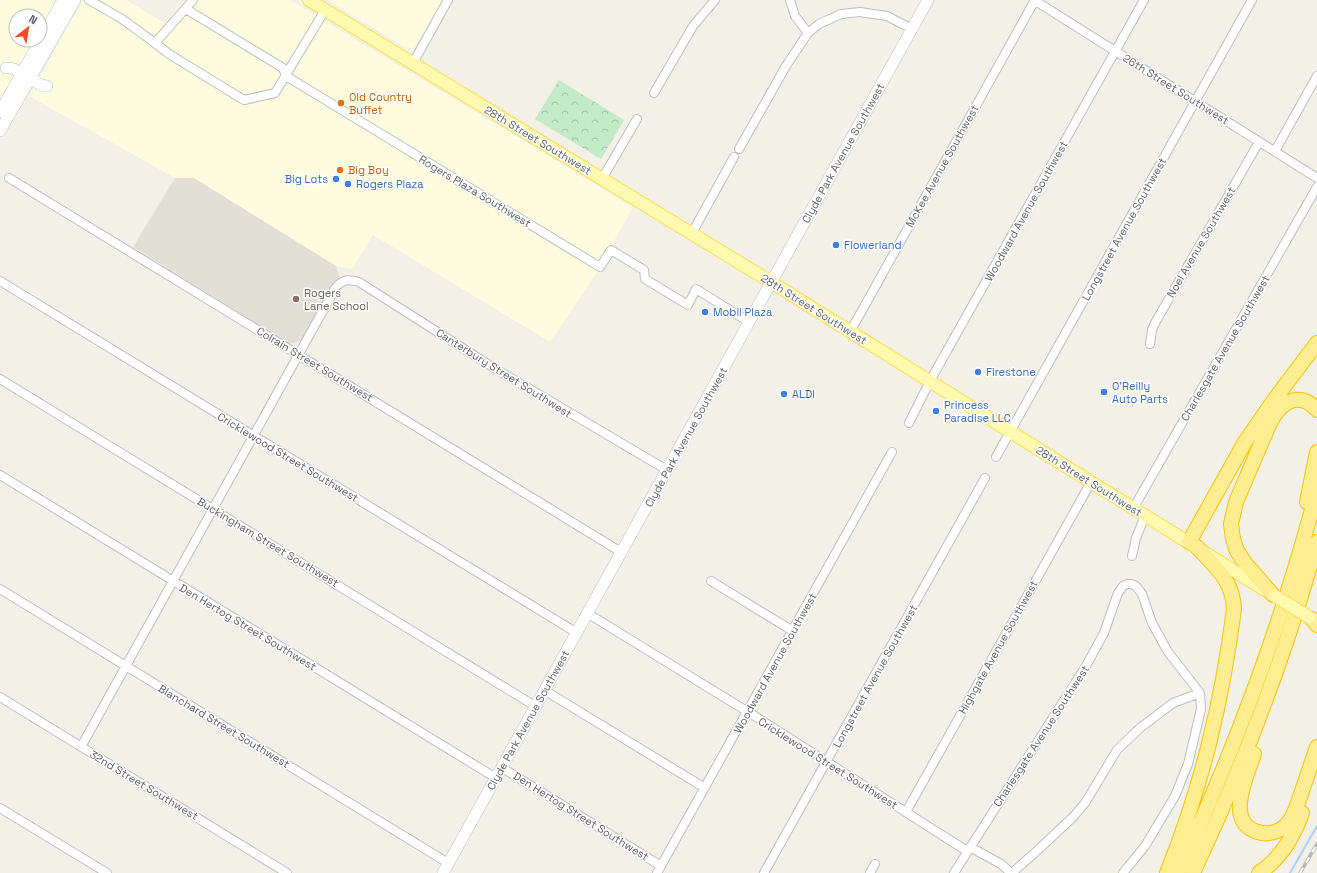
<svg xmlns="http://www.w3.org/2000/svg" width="1317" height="873" viewBox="0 0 1317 873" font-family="'Space Grotesk',sans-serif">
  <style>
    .commercial { fill: #fffbdf }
    .education { fill: #e2e0d6 }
    .forest { fill: url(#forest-crowns) }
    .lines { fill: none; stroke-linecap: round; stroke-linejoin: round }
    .stream { stroke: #aad2ff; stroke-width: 2 }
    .street-casing { stroke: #bbbec3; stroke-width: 10 }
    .secondary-casing { stroke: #bcbfc6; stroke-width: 12 }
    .primary-casing { stroke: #ffdf53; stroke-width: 14 }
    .highway-casing { stroke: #f9c300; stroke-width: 16 }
    .street { stroke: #fff; stroke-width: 8 }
    .secondary { stroke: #fff; stroke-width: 11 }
    .primary { stroke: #fffaaf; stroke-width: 12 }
    .highway { stroke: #ffee91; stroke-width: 14 }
    .rail-casing { stroke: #b8b9ba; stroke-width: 3.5 }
    .rail { stroke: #fff; stroke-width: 2; stroke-dasharray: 6; stroke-linecap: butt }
    .primary-bridge-casing { stroke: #ffdf53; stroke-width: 14; stroke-linecap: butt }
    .primary-bridge { stroke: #fffaaf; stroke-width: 12 }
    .food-dot { fill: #e8710a; stroke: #fff; stroke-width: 1.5 }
    .shop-dot { fill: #3f7fe0; stroke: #fff; stroke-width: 1.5 }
    .education-dot { fill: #8d6e63; stroke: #fff; stroke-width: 1.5 }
    .labels { text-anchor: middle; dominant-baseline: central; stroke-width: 3; stroke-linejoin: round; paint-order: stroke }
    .street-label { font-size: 11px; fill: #5e6269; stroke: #fff }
    .food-label { font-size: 11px; fill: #c56008; stroke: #fff; text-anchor: start }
    .shop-label { font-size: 11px; fill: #366cbe; stroke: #fff; text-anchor: start }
    .education-label { font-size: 11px; fill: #785e54; stroke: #fff; text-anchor: start }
  </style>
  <defs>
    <pattern id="forest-crowns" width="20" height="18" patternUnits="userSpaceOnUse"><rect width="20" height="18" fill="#c2ebc6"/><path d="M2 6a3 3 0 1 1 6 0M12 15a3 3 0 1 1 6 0" fill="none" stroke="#a1c2a5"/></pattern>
  </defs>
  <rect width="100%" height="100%" fill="#f2f0e7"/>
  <path class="commercial" d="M0 0H59L40 33V16H16V40H36L0 105Z
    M83 0H126L165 23 185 0H290L633 207 597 272 550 342 373 235 352 269 336 266 194 178H175L29 96Z
    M328 0H442L414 49 406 48Z"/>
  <path class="education" d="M175 178H194L336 266 340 277 302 340 290 344 133 247Z"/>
  <path class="forest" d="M559 80 624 120 601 159 535 119Z"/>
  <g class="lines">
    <path class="stream" d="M1290 873 1317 826"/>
    <g class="street-casing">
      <path id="street" d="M89 0 122 19 155 43 193 0
        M790 0 795 16 808 33
        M1034 0 1317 178
        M186 9 283 68 286 76 600 267 611 250 644 270 645 279 688 305 696 289 749 322
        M155 43 169 54 244 100 275 93 325 10
        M413 63 448 0
        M654 93 693 26 715 0
        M739 149 786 66 808 33 819 24 841 14 860 12 887 16 912 29
        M1275 151 1317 76
        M9 178 621 552
        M602 179 637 119
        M692 233 734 157
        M0 281 577 633
        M850 332 1035 0
        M1150 344 1152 330 1155 323 1259 142
        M0 379 535 706
        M909 423 930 381 1144 0
        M996 457 1252 0
        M0 475 496 778
        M1133 509 1317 187
        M1132 556 1136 538 1145 516
        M711 581 793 631
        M0 589 448 863
        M587 613 753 715 967 851
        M544 690 705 788
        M0 697 287 873
        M81 747 336 287C344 279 348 279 359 282L494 368 667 470
        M501 767 661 866
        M0 808 107 873
        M906 812 1091 482
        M970 847 1001 864 1011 873
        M657 873 892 452
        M764 873 985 478
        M870 873 875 864
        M954 873 1086 666 1104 633 1118 593 1123 586 1127 584H1131L1136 586 1142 594 1152 623 1168 652 1200 693 1201 709 1188 764 1175 796 1145 846 1123 873
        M1012 873 1039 849 1073 817 1085 803 1117 750 1140 728 1173 703 1200 693"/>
    </g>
    <g class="secondary-casing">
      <path id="secondary" d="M6 68C15 67 22 73 22 81
        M29 72C31 79 39 86 47 86
        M0 112 63 0
        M0 131 75 0
        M443 873 928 0"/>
    </g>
    <g class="primary-casing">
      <path id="primary" d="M309 0 771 282 1091 482 1265 590"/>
    </g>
    <g class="highway-casing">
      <path id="highway" d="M1307 502 1317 452
        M1189 542 1245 442 1274 400 1317 343
        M1273 595 1245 563 1237 551 1233 539 1231 524 1236 502 1269 425C1278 405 1298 388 1317 410
        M1312 619 1317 625
        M1254 754C1247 776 1222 826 1262 833 1271 834 1281 831 1287 824 1295 816 1298 802 1302 791 1307 776 1312 762 1317 747
        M1167 873C1202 786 1222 702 1234 609 1233 580 1215 567 1197 547
        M1178 873C1235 749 1282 624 1317 491
        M1193 873C1243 767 1285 656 1317 542
        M1259 873C1280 859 1294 836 1302 813"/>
    </g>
    <use href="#street" class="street"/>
    <use href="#secondary" class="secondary"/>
    <use href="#primary" class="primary"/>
    <use href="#highway" class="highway"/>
    <g class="rail-casing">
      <path id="rail" d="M1300 873 1317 844"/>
    </g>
    <use href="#rail" class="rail"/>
    <g class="primary-bridge-casing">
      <path id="primary-bridge" d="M1275 596 1309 617"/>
    </g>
    <use href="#primary-bridge" class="primary-bridge"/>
  </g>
  <g class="food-dot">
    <circle cx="341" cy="103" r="4"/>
    <circle cx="340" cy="170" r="4"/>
  </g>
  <g class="shop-dot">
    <circle cx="336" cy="179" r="4"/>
    <circle cx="348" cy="184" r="4"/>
    <circle cx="836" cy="245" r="4"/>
    <circle cx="705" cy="312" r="4"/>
    <circle cx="978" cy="372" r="4"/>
    <circle cx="1104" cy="392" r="4"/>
    <circle cx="784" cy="394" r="4"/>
    <circle cx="936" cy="411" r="4"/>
  </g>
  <circle class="education-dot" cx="296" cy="299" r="4"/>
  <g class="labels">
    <g class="street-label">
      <text transform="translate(1176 89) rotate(32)">26th Street Southwest</text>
      <text transform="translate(538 140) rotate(31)">28th Street Southwest</text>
      <text transform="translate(843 153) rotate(-61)">Clyde Park Avenue Southwest</text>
      <text transform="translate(942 166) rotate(-61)">McKee Avenue Southwest</text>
      <text transform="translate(475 191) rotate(31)">Rogers Plaza Southwest</text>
      <text transform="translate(1026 211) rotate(-61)">Woodward Avenue Southwest</text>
      <text transform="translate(1124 229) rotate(-61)">Longstreet Avenue Southwest</text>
      <text transform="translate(1201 242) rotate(-60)">Noel Avenue Southwest</text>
      <text transform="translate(814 309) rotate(32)">28th Street Southwest</text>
      <text transform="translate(1225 348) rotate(-60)">Charlesgate Avenue Southwest</text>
      <text transform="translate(315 364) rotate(31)">Colrain Street Southwest</text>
      <text transform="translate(504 373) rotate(32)">Canterbury Street Southwest</text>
      <text transform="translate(686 437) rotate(-61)">Clyde Park Avenue Southwest</text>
      <text transform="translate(288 457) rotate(31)">Cricklewood Street Southwest</text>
      <text transform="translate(1089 481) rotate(32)">28th Street Southwest</text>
      <text transform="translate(268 542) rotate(31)">Buckingham Street Southwest</text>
      <text transform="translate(248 627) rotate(31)">Den Hertog Street Southwest</text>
      <text transform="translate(998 647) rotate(-61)">Highgate Avenue Southwest</text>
      <text transform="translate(775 663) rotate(-61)">Woodward Avenue Southwest</text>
      <text transform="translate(875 676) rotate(-61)">Longstreet Avenue Southwest</text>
      <text transform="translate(528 720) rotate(-61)">Clyde Park Avenue Southwest</text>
      <text transform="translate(224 726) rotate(31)">Blanchard Street Southwest</text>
      <text transform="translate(1041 736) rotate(-57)">Charlesgate Avenue Southwest</text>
      <text transform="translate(828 763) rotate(32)">Cricklewood Street Southwest</text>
      <text transform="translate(144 785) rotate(31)">32nd Street Southwest</text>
      <text transform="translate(581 816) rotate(32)">Den Hertog Street Southwest</text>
    </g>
    <g class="food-label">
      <text x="349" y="97">Old Country<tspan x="349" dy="13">Buffet</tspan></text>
      <text x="348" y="170">Big Boy</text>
    </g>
    <g class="shop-label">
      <text x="328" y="179" text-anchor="end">Big Lots</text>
      <text x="356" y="184">Rogers Plaza</text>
      <text x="844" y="245">Flowerland</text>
      <text x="713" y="312">Mobil Plaza</text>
      <text x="986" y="372">Firestone</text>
      <text x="1112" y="386">O'Reilly<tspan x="1112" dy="13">Auto Parts</tspan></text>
      <text x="792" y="394">ALDI</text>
      <text x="944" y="405">Princess<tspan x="944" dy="13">Paradise LLC</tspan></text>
    </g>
    <g class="education-label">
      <text x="304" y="293">Rogers<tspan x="304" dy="13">Lane School</tspan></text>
    </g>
  </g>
  <g transform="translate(28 28) rotate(31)"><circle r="19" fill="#ffffff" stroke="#bfc0c3"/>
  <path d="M0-3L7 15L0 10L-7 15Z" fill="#fa4a25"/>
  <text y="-6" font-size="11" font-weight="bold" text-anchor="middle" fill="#5e6269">N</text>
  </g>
</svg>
